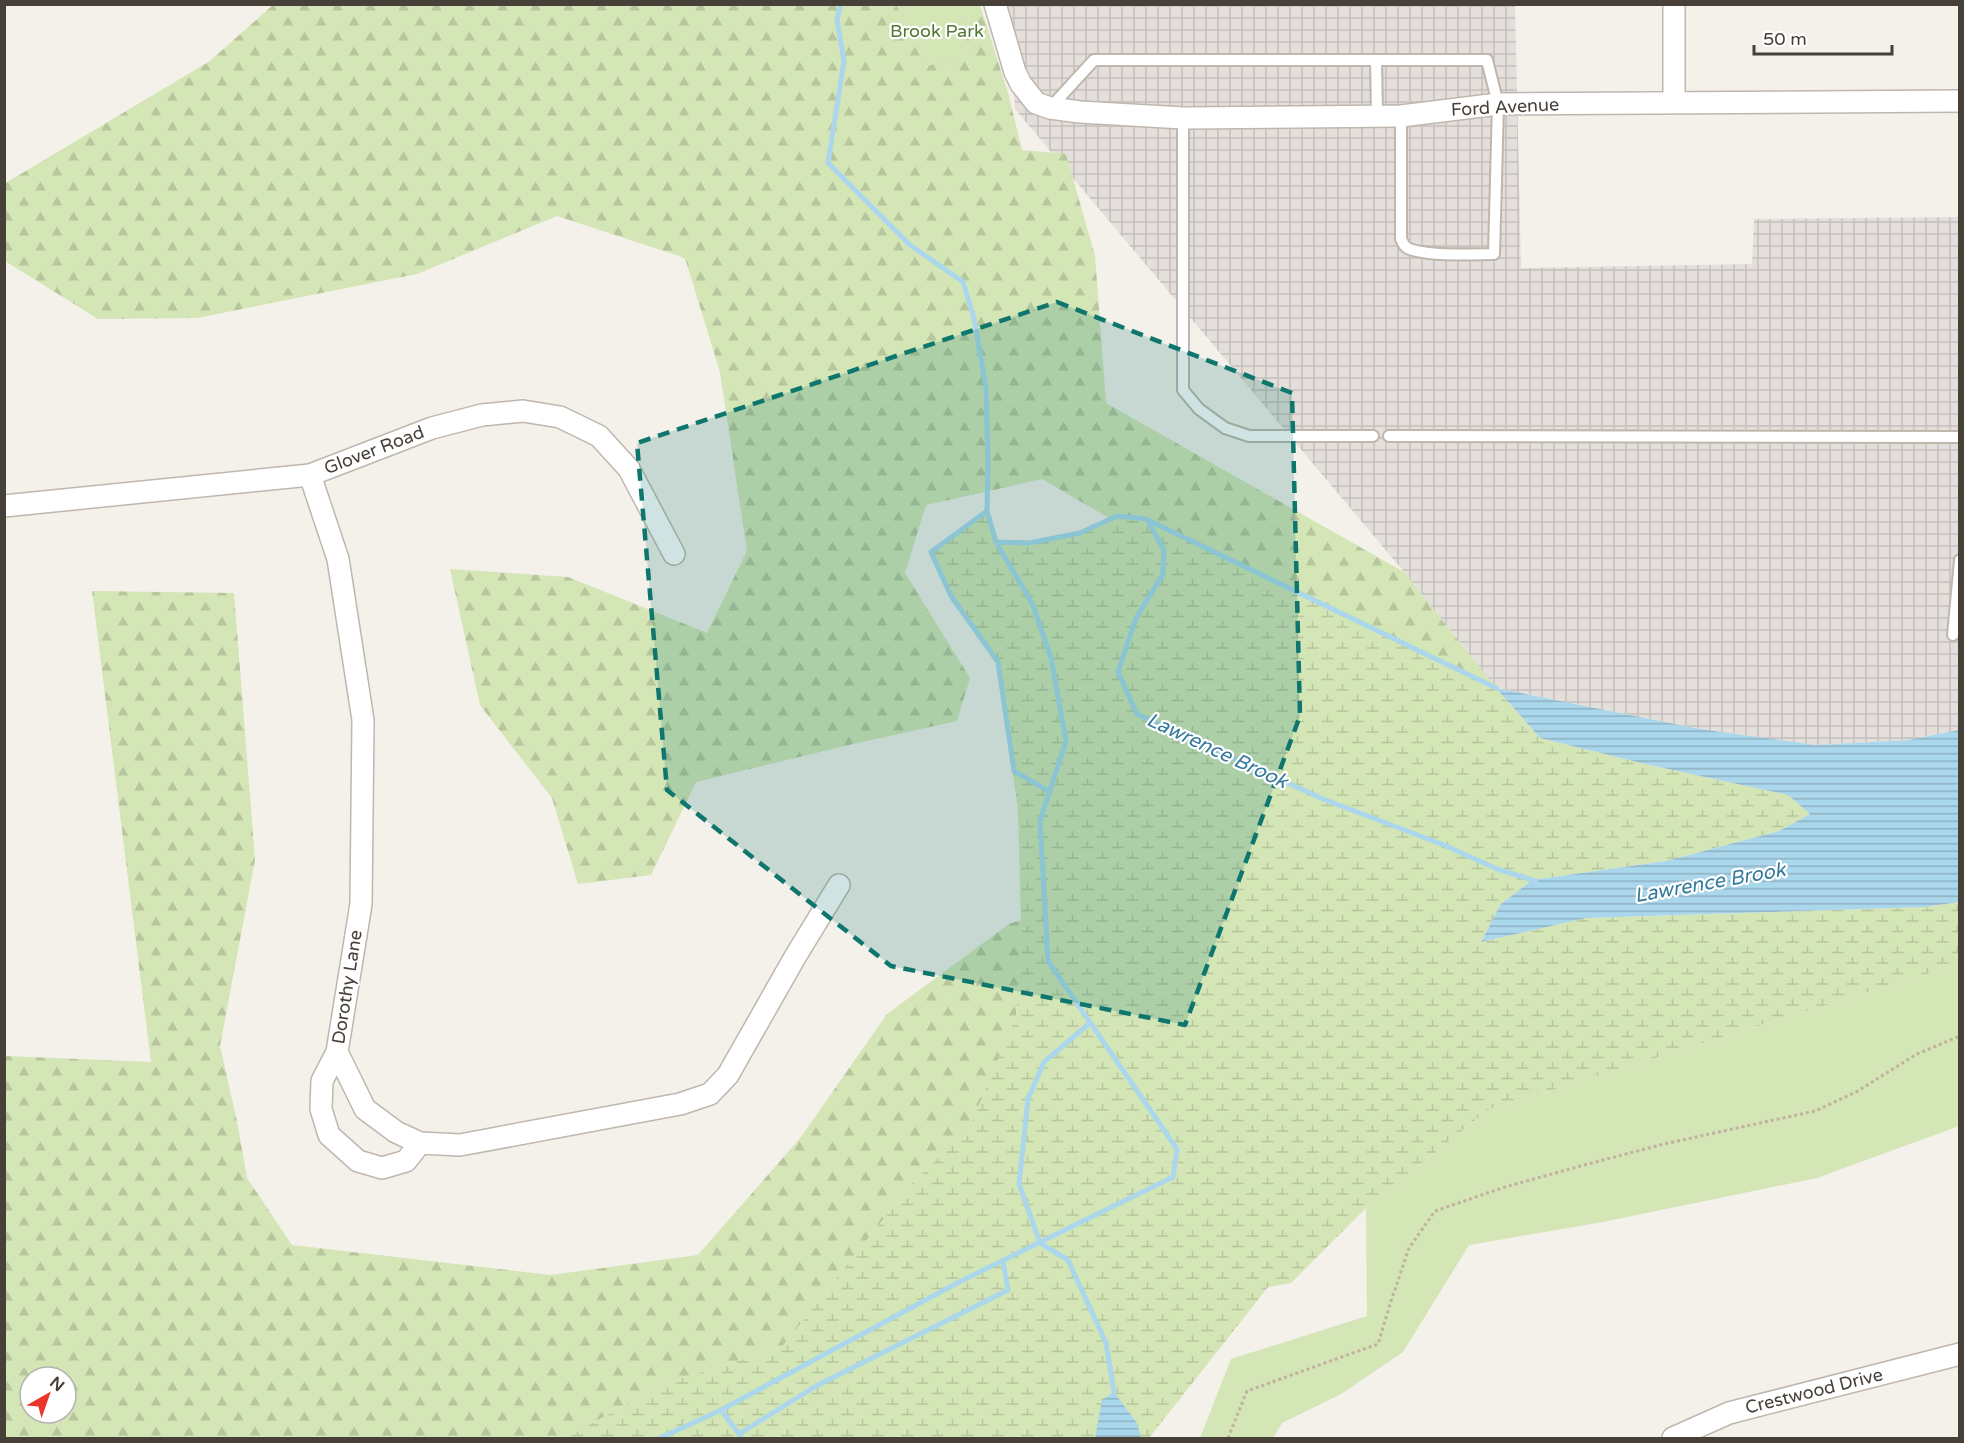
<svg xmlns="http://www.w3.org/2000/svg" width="1964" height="1443" viewBox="0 0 1964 1443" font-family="'Varela Round',sans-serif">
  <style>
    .industrial { fill: url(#industrial-grid) }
    .forest { fill: url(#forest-firs); fill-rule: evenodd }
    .wetland { fill: url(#wetland-marsh) }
    .green { fill: #d4e5b6 }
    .water { fill: url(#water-rules) }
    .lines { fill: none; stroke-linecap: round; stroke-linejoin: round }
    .stream { stroke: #abd7ec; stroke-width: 5 }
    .lane-casing { stroke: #bfb7ad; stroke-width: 14 }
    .street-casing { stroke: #bfb7ad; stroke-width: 24 }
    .path { stroke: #c0b1a0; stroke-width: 3; stroke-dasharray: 3 3; stroke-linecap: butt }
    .lane { stroke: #fff; stroke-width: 10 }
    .street { stroke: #fff; stroke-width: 21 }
    .marked { fill: #0f766e; fill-opacity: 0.2; stroke: #0f766e; stroke-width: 4.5; stroke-dasharray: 12 8; stroke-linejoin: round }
    .labels { text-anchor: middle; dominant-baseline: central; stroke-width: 4.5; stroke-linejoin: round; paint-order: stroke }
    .park-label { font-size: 18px; fill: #51762f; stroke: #fff }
    .street-label { font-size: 18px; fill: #474039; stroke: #fff }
    .water-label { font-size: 20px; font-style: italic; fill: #357a9c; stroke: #fff }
  </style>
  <defs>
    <pattern id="industrial-grid" width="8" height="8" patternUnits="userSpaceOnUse" patternTransform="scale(1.5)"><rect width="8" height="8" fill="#e4dfdb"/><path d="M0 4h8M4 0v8" fill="none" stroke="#c5c0bd"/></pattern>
    <pattern id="forest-firs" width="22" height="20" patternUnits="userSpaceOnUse" patternTransform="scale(1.5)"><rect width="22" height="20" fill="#d4e5b6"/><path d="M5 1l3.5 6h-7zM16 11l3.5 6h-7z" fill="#b7c69d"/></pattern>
    <pattern id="wetland-marsh" width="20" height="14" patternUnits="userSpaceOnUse" patternTransform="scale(1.5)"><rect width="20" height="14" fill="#d4e5b6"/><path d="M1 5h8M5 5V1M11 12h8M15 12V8" fill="none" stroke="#b7c69d"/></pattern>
    <pattern id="water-rules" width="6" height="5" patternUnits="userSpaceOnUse" patternTransform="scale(1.5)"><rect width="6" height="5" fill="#abd7ec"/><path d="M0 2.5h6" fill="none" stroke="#8db0c0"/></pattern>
  </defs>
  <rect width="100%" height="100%" fill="#f4f0ea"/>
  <path class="industrial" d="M991 5H1515L1521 268 1752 264 1754 219 1959 217V730L1908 740 1816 745 1700 729 1496 688 1404 572 1015 109 1014 77Z"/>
  <path class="forest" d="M273 5H980L1008 93 1022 150 1066 154 1095 256 1106 403 1404 572 1496 688 1164 550 1042 479 926 505 905 573 970 678 957 721 853 744 696 782 651 875 578 884 552 798 480 705 450 569 568 577 707 633 747 551 720 372 685 258 557 216 417 274 197 318 98 319 5 261 4 184 210 61Z
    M92 591 234 593 255 860 220 1046 238 1126 247 1178 292 1245 551 1275 698 1255 801 1137 887 1014 1009 924 1021 920 1016 1017 969 1130 913 1182 782 1347 666 1383 565 1438H5V1056L151 1062ZM30 1377H66V1413H30Z"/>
  <path class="wetland" d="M987 511 996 542 1029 543 1080 533 1117 516 1147 519 1496 688 1540 738 1645 764 1788 795 1810 814 1779 831 1666 861 1532 880 1501 904 1481 942 1586 918 1925 907 1959 902V964L1488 1110 1366 1208 1291 1283 1268 1287 1149 1438H565L666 1383 782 1347 913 1182 969 1129 1016 1017 1021 920 1018 811 998 662 951 596 931 552Z"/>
  <path class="green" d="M896 5H975V14L960 18 970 53 925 67Z
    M1959 964V1126L1817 1178 1603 1222 1469 1245 1403 1352 1341 1394 1282 1423 1273 1438H1200L1231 1359 1367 1316 1366 1208 1488 1110Z"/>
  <path class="water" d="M1496 688 1700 729 1816 745 1908 740 1959 730V902L1925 907 1586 918 1481 942 1501 904 1532 880 1666 861 1779 831 1810 814 1788 795 1645 764 1540 738Z
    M1114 1392 1137 1423 1141 1438H1095L1102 1400Z"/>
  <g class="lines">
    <path class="stream" d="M841 4 837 19 844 61 828 163 910 245 963 282 974 318 986 388 988 461 987 511 996 542 1029 543 1080 533 1117 516 1147 519 1164 550 1163 574 1136 618 1118 672 1137 714 1323 799 1444 845 1497 869 1536 881
      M987 511 931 552 951 596 998 662 1014 771 1050 792
      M1148 520 1496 688
      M1090 1023 1044 1062 1028 1099 1019 1184 1040 1243 1068 1260 1106 1343 1114 1392
      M721 1410 742 1438
      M739 1434 816 1386 1008 1290 1003 1261
      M660 1438 721 1410 959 1282 1173 1177 1177 1149 1048 961 1040 821 1066 741 1051 658 1033 605 996 542"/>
    <g class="lane-casing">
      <path id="lane" d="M1376 60 1377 116
        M1050 108 1094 60H1487L1498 104 1494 254C1474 254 1421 257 1406 247 1403 245 1403 242 1401 239V116
        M1183 118V390L1199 409 1225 428 1249 436H1373
        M1389 436 1960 437
        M1953 635 1960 560"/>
    </g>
    <g class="street-casing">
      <path id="street" d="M995 4 1015 72 1021 84 1036 103 1050 108 1080 112 1183 118 1401 116 1498 104 1960 101
        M1674 103V4
        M310 475 338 559 363 720 361 904 337 1052 365 1109 396 1132 420 1143 460 1145 680 1104 710 1094 728 1075 795 957 839 885
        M4 506 310 475 432 428 482 415 523 411 560 417 599 436 629 469 674 554
        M337 1052 322 1081 321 1109 329 1135 358 1161 382 1168 406 1161 420 1143
        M1673 1438 1729 1413 1960 1354"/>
    </g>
    <path class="path" d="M1228 1438 1247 1391 1378 1344 1390 1304 1409 1248 1435 1211 1505 1187 1584 1165 1664 1144 1815 1111 1856 1092 1917 1054 1960 1036"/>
    <use href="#lane" class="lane"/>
    <use href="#street" class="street"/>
  </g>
  <path class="marked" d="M1057 302 1292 393 1300 716 1185 1025 891 966 667 790 637 443Z"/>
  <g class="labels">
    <g class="park-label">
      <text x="937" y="31">Brook Park</text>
    </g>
    <g class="street-label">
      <text transform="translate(1505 107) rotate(-3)">Ford Avenue</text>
      <text transform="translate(374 450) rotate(-21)">Glover Road</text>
      <text transform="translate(347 987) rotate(-81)">Dorothy Lane</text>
      <text transform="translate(1814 1391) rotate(-14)">Crestwood Drive</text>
    </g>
    <g class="water-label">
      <text transform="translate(1217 751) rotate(25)">Lawrence Brook</text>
      <text transform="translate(1710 883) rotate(-10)">Lawrence Brook</text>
    </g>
  </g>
  <rect width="1964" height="1443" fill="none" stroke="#474039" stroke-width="12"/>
  <g transform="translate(48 1395) rotate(40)"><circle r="28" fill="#ffffff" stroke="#b5b3b0" stroke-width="1.5"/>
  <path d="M0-4.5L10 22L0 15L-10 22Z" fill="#ea352b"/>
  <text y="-9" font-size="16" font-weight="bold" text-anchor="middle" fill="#474039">N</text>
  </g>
  <path d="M1754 45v9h138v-9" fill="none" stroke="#474039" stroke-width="3"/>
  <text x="1763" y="45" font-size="18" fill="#474039" stroke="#ffffff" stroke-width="4.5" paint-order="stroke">50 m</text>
</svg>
